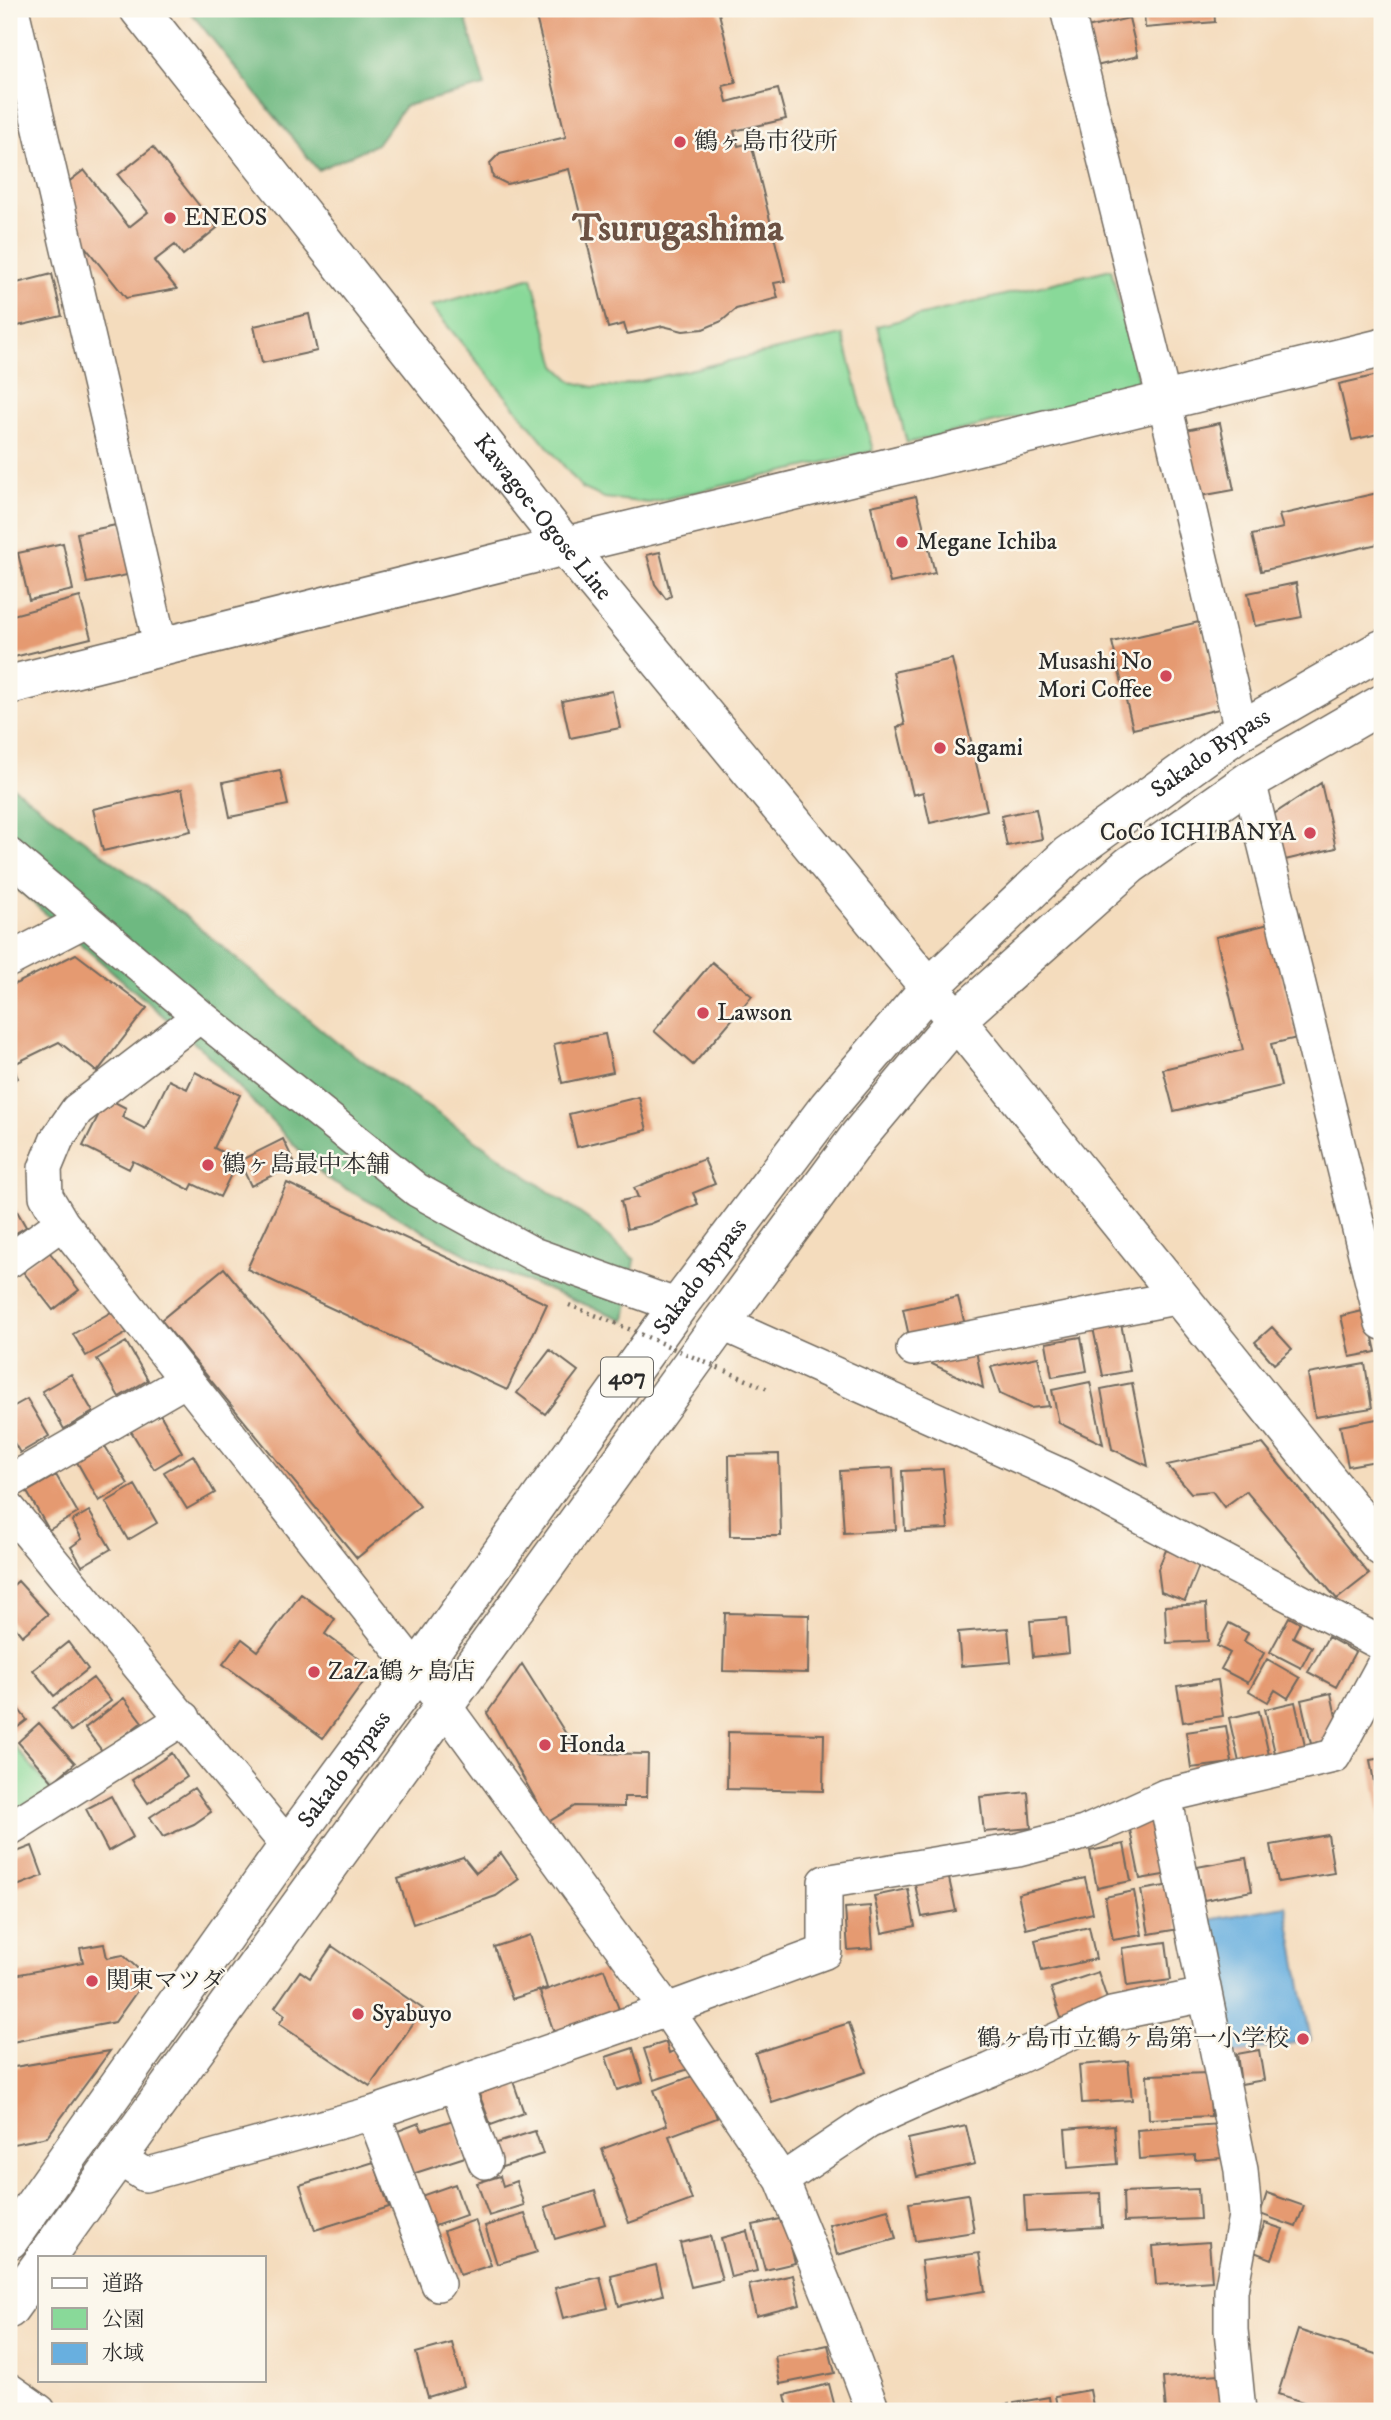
<svg xmlns="http://www.w3.org/2000/svg" width="1391" height="2420" viewBox="0 0 1391 2420" font-family="'IM FELL DW Pica','Noto Serif JP',serif">
  <style>
    .green { fill: #89d999; stroke: #5a8262; stroke-width: 2 }
    .forest { fill: #6eb981; stroke: #4c7256; stroke-width: 2 }
    .water { fill: #68afdf; stroke: #4a6d85; stroke-width: 2 }
    .building { fill: #e59a71 }
    .lines { fill: none; stroke-linecap: round; stroke-linejoin: round }
    .street-casing { stroke: #71695e; stroke-width: 36 }
    .secondary-casing { stroke: #71695e; stroke-width: 41 }
    .highway-casing { stroke: #71695e; stroke-width: 41 }
    .path { stroke: #71695e; stroke-width: 4.5; stroke-dasharray: 2 5; stroke-linecap: butt }
    .street { stroke: #fff; stroke-width: 33 }
    .secondary { stroke: #fff; stroke-width: 38 }
    .highway { stroke: #fff; stroke-width: 38 }
    .path-bridge { stroke: #71695e; stroke-width: 4.5; stroke-dasharray: 2 5; stroke-linecap: butt }
    .poi-dot { fill: #d1495b; stroke: #fbf7ec; stroke-width: 2.5 }
    .labels { text-anchor: middle; dominant-baseline: central; stroke-width: 5; stroke-linejoin: round; paint-order: stroke }
    .shield { fill: #fbf7ec; stroke: #696865; stroke-width: 2 }
    .shield-label { font-size: 23px; font-weight: bold; fill: #2b2b2b }
    .poi-label { font-size: 24px; fill: #2b2b2b; stroke: #fbf7ec; text-anchor: start }
    .street-label { font-size: 24px; fill: #2b2b2b; stroke: #fbf7ec }
    .town-label { font-size: 38px; font-weight: bold; fill: #6c5244; stroke: #fbf7ec }
  </style>
  <rect width="100%" height="100%" fill="#fbf7ec"/>
  <filter id="ink" filterUnits="userSpaceOnUse"><feTurbulence type="fractalNoise" baseFrequency=".0143" numOctaves="2"/><feDisplacementMap in="SourceGraphic" scale="14" xChannelSelector="R" yChannelSelector="G"/><feConvolveMatrix kernelMatrix="1 2 1 2 8 2 1 2 1" color-interpolation-filters="sRGB"/></filter>
  <filter id="wash" filterUnits="userSpaceOnUse"><feTurbulence type="fractalNoise" baseFrequency=".00686" numOctaves="4" result="noise"/><feDisplacementMap in="SourceGraphic" scale="28" xChannelSelector="R" yChannelSelector="G"/><feGaussianBlur stdDeviation="1.57" result="paint"/><feColorMatrix in="noise" values="0 0 0 0 0 0 0 0 0 0 0 0 0 0 0 0 0 1.4 0 .05"/><feComposite in="paint" operator="in"/></filter>
  <g filter="url(#wash)">
    <rect width="100%" height="100%" fill="#f4dcbd"/>
    <path class="green" d="M1111 269 1140 388 907 443 877 326Z
      M532 277 556 366 573 382 593 387H614L843 335 873 451 649 503 604 498 582 488 431 306Z
      M11 1742 53 1791 9 1818V1743Z"/>
    <path class="forest" d="M188 9H463L485 86 405 106 377 144 318 170Z
      M9 784 183 914 336 1042 588 1219 635 1260 625 1320 489 1267 326 1178 206 1053 9 882Z"/>
    <path class="water" d="M1286 1906 1311 2040 1233 2054 1208 1920Z"/>
    <g id="blocks">
      <path class="building" d="M534 9H718L736 83 723 86 727 102 778 89 786 119 734 131 738 146 751 143 785 281 774 283 778 298 736 309 722 321 703 329 683 331 663 326 627 334 624 324 608 328 569 169 507 184 493 177 490 163 500 153 566 137Z
        M1144 9H1214L1215 22 1145 28Z
        M1129 18 1138 56 1096 66 1087 28Z
        M153 147 217 228 183 255 175 245 154 261 177 289 126 298 75 234 62 187 84 170 129 227 148 212 118 175Z
        M52 274 62 316 9 328V285Z
        M309 314 317 351 262 363 254 326Z
        M1382 374V433L1352 440 1339 384Z
        M1220 423 1234 490 1200 496 1186 430Z
        M1382 492V543L1261 571 1252 535 1283 528 1279 515Z
        M916 496 935 573 890 583 871 506Z
        M121 524 132 574 87 583 77 533Z
        M63 543 73 590 29 600 18 553Z
        M660 552 671 596 666 599 655 584 647 555Z
        M1296 583 1302 617 1255 626 1248 593Z
        M80 597 91 638 14 657 9 638V616Z
        M1199 622 1219 709 1133 729 1112 642Z
        M952 659 987 810 930 823 923 792 913 795 897 727 905 725 893 672Z
        M612 691 620 728 570 738 562 701Z
        M280 770 288 805 230 817 223 782Z
        M1321 783 1336 848 1285 860 1274 814Z
        M182 789 191 831 103 851 93 809Z
        M1036 809 1042 839 1007 846 1001 816Z
        M1269 924 1297 1038 1271 1044 1281 1086 1174 1111 1163 1069 1243 1050 1216 937Z
        M76 954 147 1008 97 1072 59 1042 12 1065 18 1078 9 1083V987Z
        M712 962 752 996 693 1065 654 1031Z
        M605 1034 613 1072 562 1083 554 1044Z
        M195 1072 240 1095 214 1148 238 1160 220 1197 193 1184 190 1190 133 1161 129 1169 83 1146 107 1098 126 1108 122 1117 145 1129 169 1080 187 1089Z
        M639 1097 647 1130 577 1147 569 1114Z
        M283 1139 295 1164 251 1186 239 1161Z
        M704 1159 715 1184 693 1193 698 1204 650 1224 627 1229 621 1201 638 1197 634 1188Z
        M287 1183 547 1304 507 1390 247 1269Z
        M9 1197 26 1227 9 1237Z
        M47 1249 79 1290 53 1310 21 1269Z
        M224 1268 420 1506 357 1558 161 1320Z
        M958 1297 966 1329 910 1341 903 1309Z
        M1367 1310 1376 1352 1350 1357 1341 1316Z
        M113 1311 127 1333 86 1356 73 1334Z
        M1120 1318 1130 1371 1103 1376 1092 1323Z
        M1272 1327 1292 1349 1274 1364 1255 1342Z
        M1081 1337 1087 1371 1052 1377 1046 1343Z
        M126 1342 148 1380 119 1397 97 1359Z
        M975 1345 983 1388 932 1364 928 1355Z
        M550 1350 578 1371 545 1414 517 1393Z
        M1038 1357 1049 1406 1030 1408 1000 1394 991 1367Z
        M1365 1364 1372 1408 1315 1417 1308 1374Z
        M71 1374 93 1412 64 1429 42 1391Z
        M1090 1382 1103 1444 1059 1423 1052 1390Z
        M1132 1383 1148 1466 1112 1449 1101 1389Z
        M27 1399 49 1436 20 1453 9 1434V1409Z
        M160 1414 182 1452 154 1469 131 1431Z
        M1382 1418V1460L1348 1466 1340 1426Z
        M1263 1444 1369 1574 1337 1599 1246 1491 1224 1507 1212 1491 1191 1493 1167 1465Z
        M105 1446 128 1484 99 1501 77 1462Z
        M779 1454 781 1536H730L729 1455Z
        M193 1455 215 1493 187 1509 164 1472Z
        M893 1468 896 1530 844 1533 840 1471Z
        M943 1469 948 1529 905 1531 902 1471Z
        M56 1475 78 1513 49 1530 27 1492Z
        M135 1485 157 1523 128 1540 106 1502Z
        M89 1511 111 1549 82 1566 71 1547 82 1539 72 1521Z
        M1166 1550 1200 1563 1185 1601 1161 1592 1158 1569Z
        M18 1581 48 1614 22 1636 9 1620V1589Z
        M301 1594 335 1619 325 1634 373 1669 323 1738 223 1664 242 1639 258 1651Z
        M1206 1604 1208 1641 1167 1643 1165 1606Z
        M725 1613 809 1615 808 1673 723 1671Z
        M1289 1617 1300 1623 1293 1637 1312 1647 1301 1668 1270 1652Z
        M1066 1618 1069 1653 1033 1657 1030 1621Z
        M1229 1623 1248 1633 1244 1641 1264 1653 1248 1683 1221 1669 1230 1653 1217 1646Z
        M1008 1628 1011 1662 961 1666 958 1632Z
        M1328 1637 1355 1652 1336 1687 1308 1672Z
        M68 1642 88 1669 54 1696 33 1670Z
        M1267 1659 1300 1678 1288 1698 1275 1690 1268 1702 1249 1691Z
        M522 1664 578 1753 648 1754 647 1797H624V1807L575 1806 548 1822 487 1713Z
        M93 1678 111 1701 71 1731 53 1708Z
        M1218 1680 1223 1716 1183 1722 1177 1686Z
        M1331 1693 1338 1726 1330 1740 1311 1744 1301 1700Z
        M9 1697 27 1720 9 1734Z
        M124 1698 142 1722 103 1752 85 1728Z
        M1295 1702 1305 1746 1275 1753 1265 1709Z
        M1259 1711 1269 1755 1239 1762 1229 1718Z
        M39 1723 75 1763 53 1782 18 1742Z
        M1226 1726 1232 1763 1191 1768 1186 1732Z
        M728 1732 824 1734 823 1791 727 1789Z
        M172 1753 187 1777 148 1803 132 1780Z
        M1382 1758V1821H1381L1370 1760Z
        M194 1788 211 1812 194 1824 163 1837 150 1817Z
        M1028 1792 1031 1828 984 1832 980 1797Z
        M111 1796 133 1837 108 1851 86 1809Z
        M1159 1819 1169 1874 1140 1879 1129 1825Z
        M1328 1835 1334 1873 1278 1882 1271 1845Z
        M1124 1844 1131 1881 1097 1888 1090 1851Z
        M32 1846 43 1876 9 1889V1855Z
        M501 1853 519 1879 496 1896 413 1924 398 1879 463 1857 476 1873Z
        M1246 1858 1252 1891 1204 1900 1197 1867Z
        M948 1874 956 1911 922 1917 914 1880Z
        M1085 1878 1093 1913 1026 1929 1018 1894Z
        M1171 1885 1179 1929 1149 1934 1141 1890Z
        M908 1889 915 1926 882 1933 874 1896Z
        M1134 1891 1142 1935 1113 1940 1105 1897Z
        M870 1906 873 1948 848 1950 845 1908Z
        M1089 1927 1096 1959 1042 1971 1035 1940Z
        M530 1935 547 1988 512 1999 494 1947Z
        M1166 1942 1171 1980 1127 1986 1122 1948Z
        M104 1944 107 1958 123 1955 147 1977 115 2022 12 2042 9 2029V1976L83 1962 80 1948Z
        M332 1946 423 2009 370 2086 279 2024 285 2015 275 2007 300 1971 310 1978Z
        M604 1969 620 2012 555 2035 540 1992Z
        M1098 1972 1109 2005 1062 2021 1051 1988Z
        M849 2023 866 2072 772 2103 755 2053Z
        M666 2042 669 2053 683 2048 689 2069 654 2080 644 2049Z
        M633 2048 643 2082 617 2090 606 2057Z
        M1259 2050 1264 2080 1241 2084 1237 2054Z
        M110 2051 47 2137 9 2145V2052L14 2067Z
        M1128 2061 1132 2100 1082 2103 1079 2065Z
        M701 2073 717 2118 669 2136 692 2200 629 2223 602 2149 667 2125 654 2090Z
        M1209 2073 1211 2116 1149 2119 1147 2075Z
        M513 2081 524 2113 491 2125 479 2094Z
        M453 2120 465 2157 409 2175 395 2132 419 2123 422 2130Z
        M1220 2124 1222 2158 1195 2160V2155L1139 2159 1137 2130Z
        M1114 2125 1117 2164 1068 2168 1065 2129Z
        M966 2126 975 2164 917 2177 908 2139Z
        M535 2131 543 2154 499 2168 491 2145Z
        M374 2162 389 2207 315 2230 300 2185Z
        M500 2176 503 2186 516 2181 524 2205 489 2216 477 2183Z
        M455 2184 466 2215 432 2227 421 2196Z
        M1198 2189 1200 2219 1124 2222 1123 2192Z
        M595 2191 605 2224 555 2239 545 2207Z
        M1100 2193 1102 2227 1026 2231 1024 2196Z
        M1267 2193 1304 2206 1296 2227 1260 2214Z
        M968 2194 974 2232 915 2241 909 2203Z
        M888 2209 896 2239 837 2255 829 2225Z
        M525 2214 537 2252 497 2264 485 2226Z
        M784 2218 795 2263 765 2270 753 2225Z
        M475 2220 491 2265 460 2275 444 2231Z
        M1265 2223 1283 2229 1272 2259 1254 2252Z
        M747 2231 757 2271 731 2277 721 2238Z
        M710 2236 722 2280 691 2287 680 2243Z
        M1209 2242 1212 2281 1156 2285 1153 2246Z
        M979 2253 985 2291 926 2300 921 2261Z
        M656 2265 663 2295 619 2306 611 2276Z
        M793 2275 800 2305 756 2316 749 2285Z
        M600 2277 608 2308 563 2318 555 2288Z
        M1298 2330 1382 2356V2411H1303L1306 2403 1278 2394Z
        M452 2343 464 2386 428 2397 416 2353Z
        M828 2345 835 2373 780 2384 775 2356Z
        M1220 2374 1222 2411H1166L1163 2378Z
        M829 2384 836 2411H789L785 2395Z
        M1090 2390 1094 2411H1058L1055 2396Z
        M1049 2397 1051 2411H1015L1014 2403Z
        M1009 2404 1010 2411H974V2410Z"/>
    </g>
  </g>
  <g filter="url(#ink)">
    <use href="#blocks" fill-opacity="0" stroke="#71695e" stroke-width="2"/>
    <g class="lines">
      <g class="street-casing">
        <path id="street" d="M12 9 161 648
          M1067 9 1164 400 1241 730
          M1249 781 1382 1323
          M9 855 200 1016 417 1190 533 1254 678 1306
          M9 960 86 920
          M200 1016 77 1110 57 1139 45 1168 46 1196 62 1223 444 1705 667 2010 782 2180 837 2315 873 2411
          M9 1261 62 1223
          M721 1323 1063 1476 1382 1644
          M913 1349 1180 1297
          M9 1482 186 1380
          M9 1509 288 1846
          M1165 1796 1241 2170 1245 2216 1231 2291V2330L1239 2411
          M9 1829 184 1718
          M456 2084 485 2162
          M373 2113 438 2284
          M118 2158 145 2175 373 2113 667 2010 825 1952V1882L1018 1850 1084 1833 1165 1796 1334 1756 1382 1667
          M782 2180 868 2122 926 2096 990 2070 1112 2014 1204 1995
          M9 2390 39 2411"/>
      </g>
      <g class="secondary-casing">
        <g id="secondary">
          <path id="s1" d="M139 9 565 546 956 1020 1382 1547"/>
          <path d="M9 685 565 546 1382 348"/>
        </g>
      </g>
      <g class="highway-casing">
        <g id="highway">
          <path id="s2" d="M9 2240 288 1846 417 1671 678 1306 828 1107 929 988 1068 855 1241 730 1382 649"/>
          <path d="M46 2257 721 1323 859 1136 956 1020 1130 865 1249 781 1382 704"/>
          <path d="M9 2309 40 2266"/>
        </g>
      </g>
      <path class="path" d="M569 1305 615 1323
        M726 1371 770 1390"/>
      <use href="#street" class="street"/>
      <use href="#secondary" class="secondary"/>
      <use href="#highway" class="highway"/>
      <path class="path-bridge" d="M615 1323 723 1370"/>
    </g>
  </g>
  <g class="poi-dot">
    <circle cx="680" cy="142" r="7"/>
    <circle cx="170" cy="218" r="7"/>
    <circle cx="902" cy="542" r="7"/>
    <circle cx="1166" cy="676" r="7"/>
    <circle cx="940" cy="748" r="7"/>
    <circle cx="1310" cy="833" r="7"/>
    <circle cx="703" cy="1013" r="7"/>
    <circle cx="208" cy="1165" r="7"/>
    <circle cx="314" cy="1672" r="7"/>
    <circle cx="545" cy="1745" r="7"/>
    <circle cx="92" cy="1981" r="7"/>
    <circle cx="358" cy="2014" r="7"/>
    <circle cx="1303" cy="2039" r="7"/>
  </g>
  <g class="labels">
    <rect class="shield" x="601" y="1357.5" width="52" height="39" rx="5"/>
    <g class="shield-label">
      <text x="627" y="1377">407</text>
    </g>
    <g class="poi-label">
      <text x="694" y="142">鶴ヶ島市役所</text>
      <text x="184" y="218">ENEOS</text>
      <text x="916" y="542">Megane Ichiba</text>
      <text x="1152" y="662" text-anchor="end">Musashi No<tspan x="1152" dy="28">Mori Coffee</tspan></text>
      <text x="954" y="748">Sagami</text>
      <text x="1296" y="833" text-anchor="end">CoCo ICHIBANYA</text>
      <text x="717" y="1013">Lawson</text>
      <text x="222" y="1165">鶴ヶ島最中本舗</text>
      <text x="328" y="1672">ZaZa鶴ヶ島店</text>
      <text x="559" y="1745">Honda</text>
      <text x="106" y="1981">関東マツダ</text>
      <text x="372" y="2014">Syabuyo</text>
      <text x="1289" y="2039" text-anchor="end">鶴ヶ島市立鶴ヶ島第一小学校</text>
    </g>
    <g class="street-label">
      <text stroke="none"><textPath href="#s1" startOffset="649">Kawagoe-Ogose Line</textPath></text>
      <text stroke="none"><textPath href="#s2" startOffset="1922">Sakado Bypass</textPath></text>
      <text stroke="none"><textPath href="#s2" startOffset="1186">Sakado Bypass</textPath></text>
      <text stroke="none"><textPath href="#s2" startOffset="578">Sakado Bypass</textPath></text>
    </g>
    <g class="town-label">
      <text x="678" y="229">Tsurugashima</text>
    </g>
  </g>
  <rect width="1391" height="2420" fill="none" stroke="#fbf7ec" stroke-width="35"/>
  <rect x="38" y="2256" width="228" height="126" fill="#fbf7ec" stroke="#a8a59f" stroke-width="2"/>
  <rect x="52" y="2278" width="35" height="10" fill="#ffffff" stroke="#a8a59f" stroke-width="2"/>
  <text x="102" y="2290" font-size="21" fill="#2b2b2b">道路</text>
  <rect x="52" y="2308" width="35" height="21" fill="#89d999" stroke="#a8a59f" stroke-width="2"/>
  <text x="102" y="2326" font-size="21" fill="#2b2b2b">公園</text>
  <rect x="52" y="2343" width="35" height="21" fill="#68afdf" stroke="#a8a59f" stroke-width="2"/>
  <text x="102" y="2360" font-size="21" fill="#2b2b2b">水域</text>
</svg>
